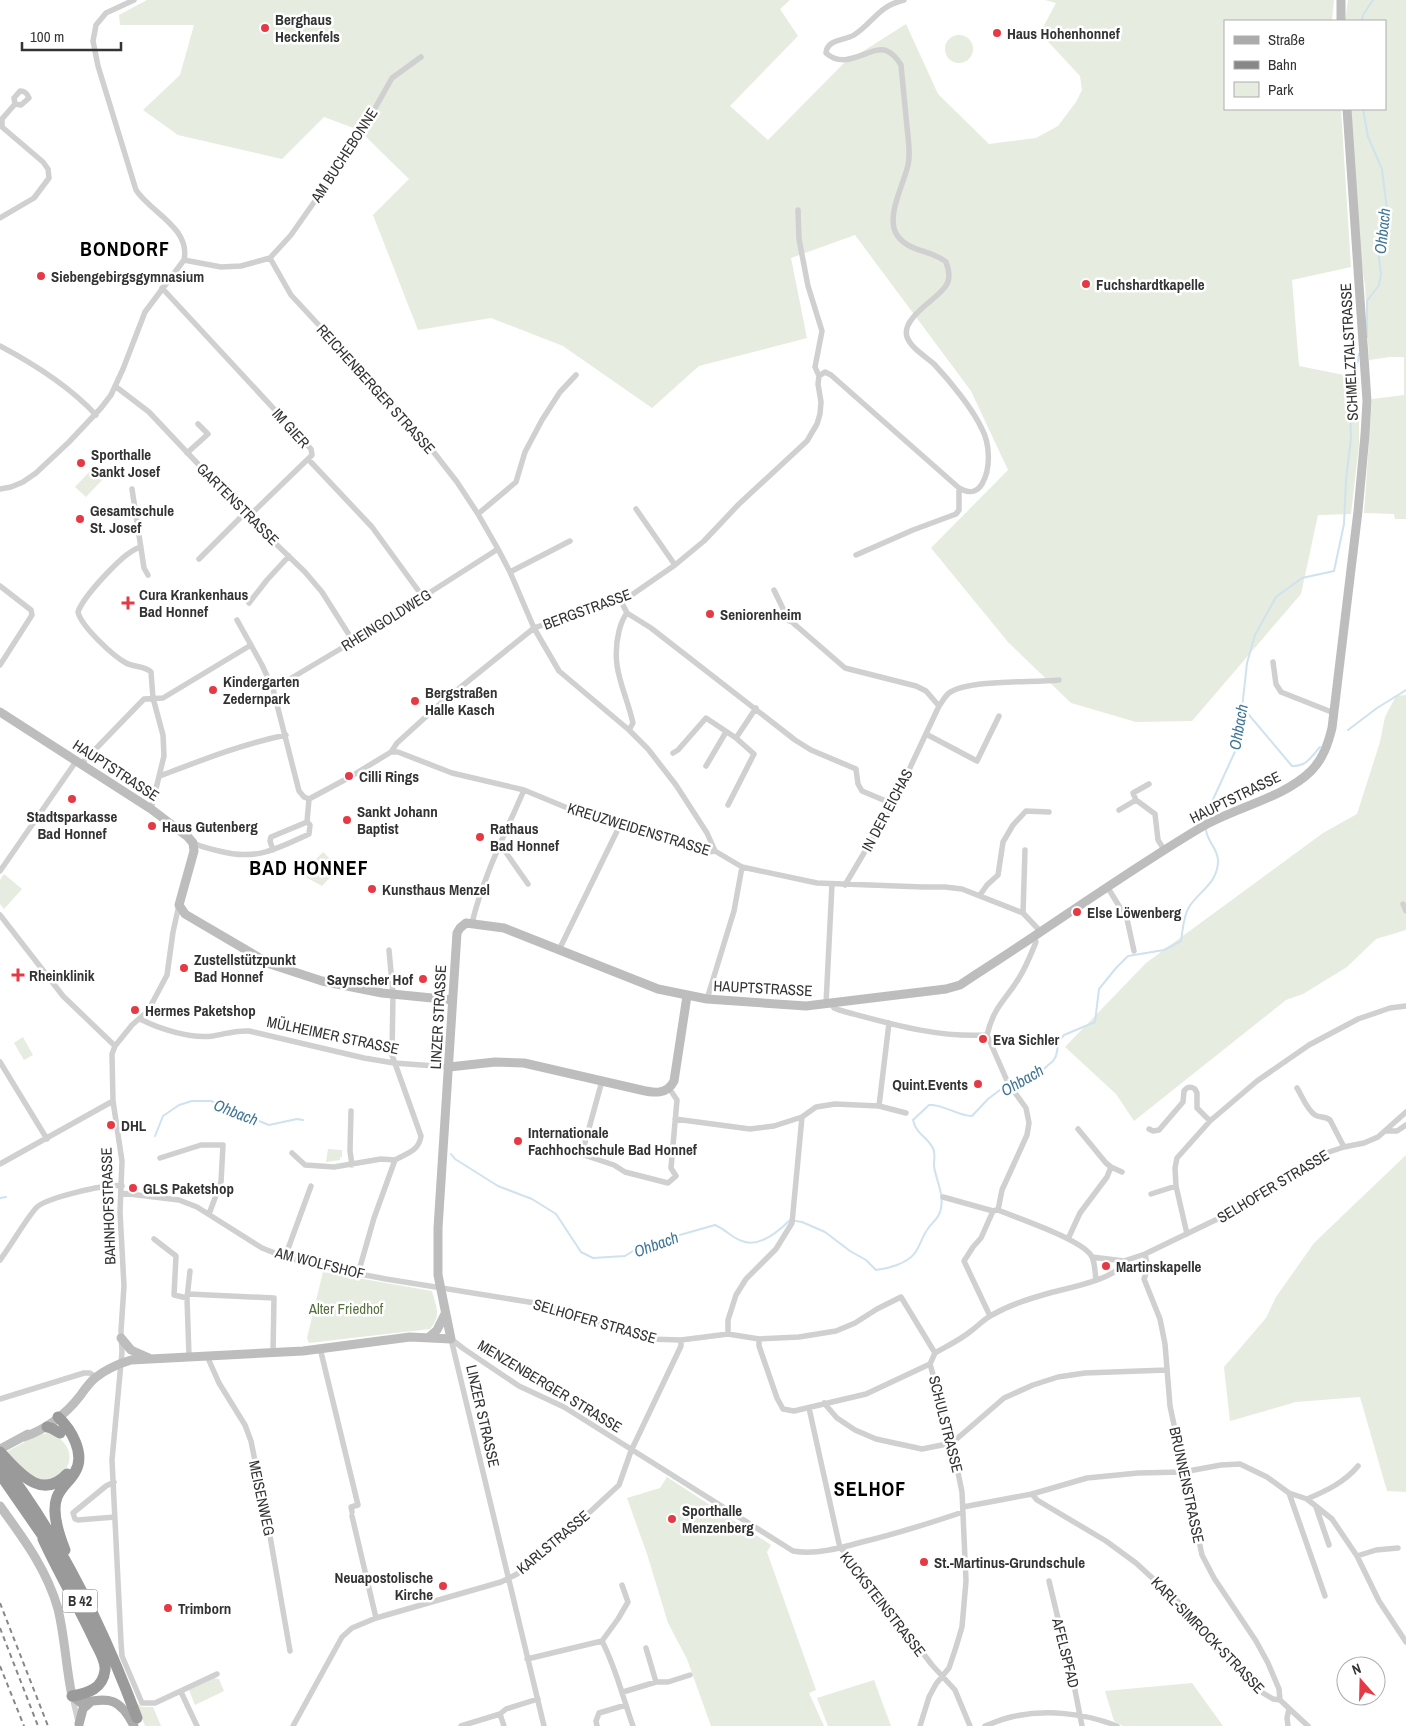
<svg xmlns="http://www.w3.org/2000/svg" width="1406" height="1726" viewBox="0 0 1406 1726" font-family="'Archivo Narrow',sans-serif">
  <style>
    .green { fill: #e6ecdf }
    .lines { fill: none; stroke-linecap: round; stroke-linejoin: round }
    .stream { stroke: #cfe2ee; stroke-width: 2 }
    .street { stroke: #d0d0d0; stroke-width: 5.5 }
    .secondary { stroke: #bdbdbd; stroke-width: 9 }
    .primary { stroke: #ababab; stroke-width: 9 }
    .highway { stroke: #9a9a9a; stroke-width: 11 }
    .rail { stroke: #888; stroke-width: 2; stroke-dasharray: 5 4; stroke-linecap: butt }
    .poi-dot { fill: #e63946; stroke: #fff; stroke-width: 2 }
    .labels { text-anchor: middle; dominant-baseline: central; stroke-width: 5; stroke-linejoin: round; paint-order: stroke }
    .shield { fill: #fff; stroke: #707070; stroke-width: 1 }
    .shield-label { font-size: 14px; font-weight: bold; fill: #333 }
    .poi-label { font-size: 15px; font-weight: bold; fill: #333; stroke: #fff; text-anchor: start }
    .street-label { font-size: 15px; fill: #333; stroke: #fff }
    .park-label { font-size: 15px; fill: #56703f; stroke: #fff }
    .water-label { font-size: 16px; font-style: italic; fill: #3f7597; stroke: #fff }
    .district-label { font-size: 20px; font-weight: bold; letter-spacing: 1px; fill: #000; stroke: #fff }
  </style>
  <rect width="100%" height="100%" fill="#fff"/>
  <path class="green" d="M147 0H790L780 9 798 36 730 106 768 140 843 64 906 24 938 94 989 144 1036 138 1058 126 1076 102 1082 90 1080 76 1040 33 1056 3 1045 0H1334L1332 21H1225V109H1341L1351 267 1292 280 1299 366 1359 378V445L1351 514 1318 515 1301 594 1192 721 1136 722 1071 703 1008 642 931 548 1008 470 971 391 855 235 791 258 807 338 699 366 652 408 563 346 491 318 418 330 373 215 409 179 359 130 324 117 282 159 178 135 143 110 180 75 194 25H120L119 15Z
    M1348 0H1406V519H1395L1394 514 1364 513 1372 399 1404 395V357H1390L1369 360 1365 285 1358 244 1351 109H1385V21H1345Z
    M945 49a14 14 0 1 1 28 0a14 14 0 1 1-28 0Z
    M93 468 104 478 86 497 75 487Z
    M1406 695V930L1376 939 1347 967 1303 994 1286 1000 1134 1121 1116 1094 1065 1047 1146 963 1323 833 1357 814 1380 742 1385 717 1396 696Z
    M323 852 339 868 322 886 304 876 314 867V861Z
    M4 874 22 889 4 909 0 904V880Z
    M23 1037 33 1055 24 1060 14 1043Z
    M328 1149 342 1150V1157H340V1160L326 1162Z
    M1406 1155V1492L1387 1491 1360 1397 1296 1402 1230 1421 1224 1367 1266 1318 1276 1297 1314 1243Z
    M323 1272 432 1291C436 1307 442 1315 430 1329L309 1343 307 1338Z
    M48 1433C54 1435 60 1437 64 1443 79 1460 61 1485 40 1480 27 1476 16 1461 6 1452L38 1435Z
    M667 1477 771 1545 767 1552 816 1690 809 1693 824 1726H711L687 1659 668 1623 647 1554 627 1498 660 1488Z
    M214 1678 219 1679 224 1691 195 1705 189 1690Z
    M874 1680 891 1726H828L817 1698Z
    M1192 1683 1223 1726H1123L1114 1721 1105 1691Z
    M137 1703 142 1707H153L161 1726H145Z"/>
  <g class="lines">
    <path class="stream" d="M1362 21 1363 15 1373 0
      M1363 109 1368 137 1382 169 1387 210 1381 229 1378 250 1381 274 1379 285 1367 301V337
      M1244 709 1292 766C1306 767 1311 757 1320 747
      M1348 730 1377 708 1406 690
      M1207 822 1210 806 1238 745 1247 663 1255 635 1276 597 1302 578 1334 571 1344 524 1346 480 1351 438 1349 382 1356 371 1359 354 1361 352
      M155 1136 163 1116 179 1105 192 1101H211L269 1125 297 1119 303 1120
      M451 1154 455 1159 498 1186 532 1199 556 1214 581 1252 593 1258 625 1256 641 1246 715 1225C725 1229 732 1238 742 1241 759 1248 779 1231 790 1220L802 1222 825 1232 850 1251 866 1260 876 1270C888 1269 907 1263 914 1254 920 1247 922 1237 927 1230 932 1222 940 1218 941 1208 944 1194 936 1180 934 1166 934 1161 935 1156 934 1151 931 1139 916 1135 913 1120L929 1105C944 1104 957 1116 972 1116L988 1099 1004 1087 1040 1072 1053 1061 1056 1056 1059 1041 1064 1035 1095 1022 1099 989 1116 968 1128 956 1164 950 1181 941C1183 929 1183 917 1189 907 1199 891 1217 884 1218 862 1219 849 1206 841 1206 829
      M0 1198 6 1197"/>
    <path class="street" d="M134 0 106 13 96 25 93 41 98 66 136 190C150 212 191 228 184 260
      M0 218 34 198 49 178 48 169 43 162 2 127V119L15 104 14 98 20 91C25 91 27 93 29 98L21 105 15 104
      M270 258 291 295 418 432 457 482 478 514 498 549 510 572 534 628 559 671 629 730 648 749 676 785 707 833 715 851
      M270 258 291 235 355 144 392 78 421 57
      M184 260 221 267 241 266 270 258
      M162 288 311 449 312 455 308 459 248 517
      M0 346C34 364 69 386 96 415
      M819 376 825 372 831 375 959 488C968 493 976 494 982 484 991 469 990 444 982 429 973 409 949 380 934 364 925 356 911 348 907 337 901 318 936 300 945 287 951 280 949 270 946 262 932 250 908 252 897 235 885 217 904 184 908 165 911 153 908 139 907 127 905 106 903 86 901 65 898 60 894 54 887 51 871 44 847 72 826 53 827 39 844 41 854 35 874 22 878 6 904 0
      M115 386 149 412 248 517 305 572 322 592 353 641
      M187 453 208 434 198 424
      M308 459 372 527 423 597
      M0 489 11 487 23 482 36 473 69 442 101 408 111 395 123 369 145 312 184 260
      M132 489 144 568 148 575
      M636 509 675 565
      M478 514 516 482 525 452 542 420 560 392 576 375
      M141 547C125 550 83 597 78 612 81 626 113 656 126 663 133 667 145 666 151 672L153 698 163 735 164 756 151 809
      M856 555 913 530 956 514 959 510V488
      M199 559 245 513
      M510 572 570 541
      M0 586 31 610 32 615 0 665
      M774 590 789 621 792 622 845 668 916 686 926 691 939 706
      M620 599 627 613 651 628 795 740 811 750 856 769 858 784 862 791 893 804
      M249 603 267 580 289 556
      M627 613C622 619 621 624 619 631 610 669 625 688 633 723L629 730
      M237 620 262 665 273 689 299 791 304 797 309 799
      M1273 662 1276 684 1281 692 1334 713
      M273 689 357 639 498 549
      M926 734 977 761 999 716
      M736 738 756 708
      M391 752H398L452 773 524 790 582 814 709 852 715 851 742 867 817 883 923 887H945L962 889 1023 913 1041 932
      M673 753 678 750 706 718 736 738 754 754 728 805
      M81 764 144 699 163 698 251 645
      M706 766 726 732
      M160 776C202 760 242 744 286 735
      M1149 784 1133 793 1136 800 1155 814 1158 840 1165 851
      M309 799 350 777 391 752 397 743 441 703 534 628 633 594 675 565 704 541 739 504 807 441 817 424 820 414 821 402 818 384 819 376 815 367 822 331 808 286 799 239 798 210
      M1119 810 1136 800
      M193 843C202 847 210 849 219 851 257 861 276 849 309 834L310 825 307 822 309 799
      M500 844 528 884
      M273 850 270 841 271 837 307 822
      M0 871 77 760
      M845 885 893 804 939 706C942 702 945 696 949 693 969 679 1032 683 1059 680
      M1108 888 1127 919 1134 951
      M980 895 987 885 998 875 1003 842 1013 825 1026 811 1049 812
      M1403 904 1406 911
      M179 905 173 932 167 975 148 1011 132 1025 115 1046 112 1054 113 1101 122 1161 120 1212 124 1286 121 1331 122 1352 112 1460 121 1642 122 1656 142 1703H155L217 1674
      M1023 913 1025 850
      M0 915 63 996 115 1046
      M472 923C483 877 505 834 524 790
      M559 950 620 825
      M707 999 734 911 742 867
      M826 1004 832 884
      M832 1004 834 1008 839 1010C888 1023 935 1038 987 1035
      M140 1019C160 1029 190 1039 213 1036 225 1034 236 1030 249 1031L364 1058 394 1063 449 1067
      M987 1035 1008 1083 1026 1108 1029 1123 1027 1135 1002 1190 998 1210
      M987 1035C994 1006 1005 1001 1019 978 1026 967 1031 954 1036 942L1034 937
      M0 1062 47 1139
      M602 1081 583 1150 584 1155 614 1165 625 1172 668 1183 676 1176 671 1168 677 1100 669 1088
      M1297 1088C1302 1096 1307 1110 1315 1115 1320 1118 1325 1116 1330 1120L1344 1147
      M879 1106 906 1113
      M351 1111 350 1151 352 1165
      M675 1119 750 1129 774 1126 802 1117
      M1078 1129 1106 1163 1111 1167 1122 1172
      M1149 1129 1153 1131 1159 1130 1183 1102 1184 1091C1187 1087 1190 1086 1195 1089L1197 1093V1108L1210 1121
      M1387 1131H1397L1406 1125
      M292 1153 305 1165 334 1167 381 1159 395 1160
      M160 1158 201 1145H223L221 1182 209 1214
      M0 1164 113 1101
      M121 1193 179 1200 197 1207 262 1248 285 1257 334 1269 386 1279 535 1303 564 1310 648 1339 681 1340 728 1334 759 1339 799 1337 836 1331 855 1323 877 1309 901 1297 935 1353
      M1151 1194 1176 1186
      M943 1197 993 1211 997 1210
      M998 1210C1017 1218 1084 1240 1092 1257 1095 1263 1095 1273 1096 1280
      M1187 1234 1176 1186 1175 1168 1177 1158 1210 1121 1257 1081 1309 1045 1358 1019 1390 1008 1406 1006
      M154 1239 176 1256 174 1295 187 1298
      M1068 1239 1080 1213 1107 1177 1111 1167
      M1145 1254 1148 1268 1144 1279 1160 1319 1165 1344 1170 1406 1202 1555 1214 1578 1256 1641 1268 1663 1279 1689 1280 1700
      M285 1257 311 1186
      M1092 1257 1124 1261 1145 1254 1234 1211 1317 1156 1344 1147 1364 1143 1378 1137 1406 1112
      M0 1260C12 1244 24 1222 36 1208 45 1198 108 1183 122 1186
      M358 1274 374 1218 395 1160C407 1153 419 1151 421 1136L392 1055 393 994 389 950
      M188 1294 274 1298 273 1352
      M990 1316 964 1261 973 1247 981 1238 993 1211
      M728 1334V1320L736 1295 746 1279 776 1249 792 1223 802 1117 816 1107 835 1104 879 1106 889 1023
      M451 1339 464 1349 519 1386 564 1407 793 1551C815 1555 841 1548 862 1542 896 1534 930 1523 963 1512
      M451 1339 544 1726
      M759 1339V1346L777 1398 783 1409 794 1411 866 1394 930 1364
      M320 1348 358 1505 351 1507 352 1512
      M935 1353C947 1346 960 1340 971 1331 978 1326 984 1319 992 1315 1011 1304 1032 1298 1053 1292 1069 1288 1120 1278 1124 1261
      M189 1356 187 1298 190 1271
      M207 1356 219 1383 245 1425 251 1441 270 1536 290 1651
      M0 1399 84 1373H90L96 1377
      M824 1403 837 1418 855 1430 876 1439 922 1449 952 1443 1004 1398 1033 1385 1058 1377 1085 1373 1167 1370
      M809 1408 840 1548 847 1554 932 1665 955 1690 970 1726
      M114 1482 106 1486 73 1513 75 1519 78 1520 115 1517
      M1289 1493 1325 1596
      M1032 1494 1037 1500 1106 1541 1136 1563 1185 1608 1242 1675 1263 1693 1273 1699 1280 1700 1308 1726
      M1307 1499C1326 1491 1345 1482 1358 1466
      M963 1507 1032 1494 1087 1478 1138 1473 1183 1472 1221 1465 1240 1464 1267 1477 1289 1493 1307 1499 1332 1519 1357 1556 1379 1601 1406 1642
      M1316 1507 1329 1545
      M352 1516 376 1618
      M1357 1556 1376 1550 1398 1548
      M1049 1581 1074 1685 1082 1726
      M602 1641 618 1619 628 1602 622 1585
      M646 1648 656 1682
      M527 1659 602 1641C616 1668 623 1698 633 1726
      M181 1692 197 1726
      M623 1692 656 1682H668L690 1675
      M72 1696 78 1721
      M500 1714 504 1726
      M293 1726 342 1637 352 1628 376 1618 501 1582 517 1574 563 1537 619 1485 631 1451 681 1346V1340
      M461 1726 500 1714 506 1709 538 1699
      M597 1726 596 1721 599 1713 626 1705
      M920 1726 929 1697 936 1684 949 1668 956 1647 962 1627 966 1581 962 1492 952 1443 930 1364 935 1353
      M985 1726C993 1723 1002 1719 1011 1717 1045 1709 1085 1713 1117 1726
      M1288 1726 1287 1718 1289 1709"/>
    <path class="secondary" d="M1341 0V21
      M0 712 151 809 188 837 193 843 194 851 179 905 185 914 190 917 270 964 322 981 382 993 452 1000
      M449 1067 495 1062 524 1063 641 1090C654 1093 667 1095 674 1081L687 996
      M121 1338 131 1350 149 1358
      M428 1338 437 1330 445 1314
      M24 1437C46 1429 66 1414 80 1396 85 1389 89 1383 95 1378 106 1369 118 1364 131 1360L303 1351 410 1337 451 1339 438 1275V1228L457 933 460 928 466 923 504 928 658 989 707 999 806 1006 946 989 960 985 975 975C1050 927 1123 874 1200 828 1233 808 1284 798 1311 771 1323 759 1328 744 1332 728L1358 511 1365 435 1367 401 1347 109
      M0 1449 28 1434
      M0 1506C24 1539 47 1570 58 1609 65 1638 66 1668 72 1696"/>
    <path class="primary" d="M72 1696 81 1703C110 1697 120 1698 134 1726
      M79 1724 83 1709 92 1701"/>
    <path class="highway" d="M58 1417C71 1429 86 1454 75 1472 70 1481 61 1487 57 1497 51 1513 59 1535 65 1550
      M47 1427 51 1428 60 1433
      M0 1452C18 1471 41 1502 67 1474
      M0 1461C60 1538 103 1627 137 1718
      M0 1474 49 1545
      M43 1539C59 1574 79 1607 95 1642 99 1650 106 1661 105 1670 103 1689 88 1693 72 1696"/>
    <path class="rail" d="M0 1603 48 1726
      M0 1628 38 1726
      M0 1666 24 1726"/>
  </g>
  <g class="poi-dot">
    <circle cx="265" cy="28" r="5"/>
    <circle cx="997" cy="33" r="5"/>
    <circle cx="41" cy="276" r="5"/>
    <circle cx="1086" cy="284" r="5"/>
    <circle cx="81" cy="463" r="5"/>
    <circle cx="80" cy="519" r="5"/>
    <path d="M125.5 595.5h5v5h5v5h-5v5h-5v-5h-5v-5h5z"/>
    <circle cx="710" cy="614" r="5"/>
    <circle cx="213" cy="690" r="5"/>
    <circle cx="415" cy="701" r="5"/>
    <circle cx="349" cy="776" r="5"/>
    <circle cx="72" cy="799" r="5"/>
    <circle cx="347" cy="820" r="5"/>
    <circle cx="152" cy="826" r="5"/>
    <circle cx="480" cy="837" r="5"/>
    <circle cx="372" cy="889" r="5"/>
    <circle cx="1077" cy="912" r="5"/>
    <circle cx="184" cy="968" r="5"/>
    <path d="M15.5 967.5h5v5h5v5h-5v5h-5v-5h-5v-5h5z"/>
    <circle cx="423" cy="979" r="5"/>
    <circle cx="135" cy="1010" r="5"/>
    <circle cx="983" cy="1039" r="5"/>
    <circle cx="978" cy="1084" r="5"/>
    <circle cx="111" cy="1125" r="5"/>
    <circle cx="518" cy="1141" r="5"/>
    <circle cx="133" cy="1188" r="5"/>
    <circle cx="1106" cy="1266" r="5"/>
    <circle cx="672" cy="1519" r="5"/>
    <circle cx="924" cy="1562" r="5"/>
    <circle cx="443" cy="1586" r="5"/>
    <circle cx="168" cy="1608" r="5"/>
  </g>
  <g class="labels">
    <rect class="shield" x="62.5" y="1589.5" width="35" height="23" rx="4"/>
    <g class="shield-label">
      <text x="80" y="1601">B 42</text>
    </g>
    <g class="poi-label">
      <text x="275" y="19">Berghaus<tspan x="275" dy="17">Heckenfels</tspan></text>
      <text x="1007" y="33">Haus Hohenhonnef</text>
      <text x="51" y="276">Siebengebirgsgymnasium</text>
      <text x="1096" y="284">Fuchshardtkapelle</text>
      <text x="91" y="454">Sporthalle<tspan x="91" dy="17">Sankt Josef</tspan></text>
      <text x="90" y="510">Gesamtschule<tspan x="90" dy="17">St. Josef</tspan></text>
      <text x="139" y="594">Cura Krankenhaus<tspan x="139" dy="17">Bad Honnef</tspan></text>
      <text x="720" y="614">Seniorenheim</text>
      <text x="223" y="681">Kindergarten<tspan x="223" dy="17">Zedernpark</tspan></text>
      <text x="425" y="692">Bergstraßen<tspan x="425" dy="17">Halle Kasch</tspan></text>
      <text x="359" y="776">Cilli Rings</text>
      <text x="357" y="811">Sankt Johann<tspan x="357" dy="17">Baptist</tspan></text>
      <text x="72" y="816" text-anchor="middle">Stadtsparkasse<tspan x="72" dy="17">Bad Honnef</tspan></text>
      <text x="162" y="826">Haus Gutenberg</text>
      <text x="490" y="828">Rathaus<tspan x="490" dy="17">Bad Honnef</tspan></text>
      <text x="382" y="889">Kunsthaus Menzel</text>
      <text x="1087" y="912">Else Löwenberg</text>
      <text x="194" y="959">Zustellstützpunkt<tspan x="194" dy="17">Bad Honnef</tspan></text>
      <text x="29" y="975">Rheinklinik</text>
      <text x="413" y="979" text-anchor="end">Saynscher Hof</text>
      <text x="145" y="1010">Hermes Paketshop</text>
      <text x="993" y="1039">Eva Sichler</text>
      <text x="968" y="1084" text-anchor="end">Quint.Events</text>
      <text x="121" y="1125">DHL</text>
      <text x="528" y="1132">Internationale<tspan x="528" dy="17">Fachhochschule Bad Honnef</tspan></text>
      <text x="143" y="1188">GLS Paketshop</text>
      <text x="1116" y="1266">Martinskapelle</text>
      <text x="682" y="1510">Sporthalle<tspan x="682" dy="17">Menzenberg</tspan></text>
      <text x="934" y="1562">St.-Martinus-Grundschule</text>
      <text x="433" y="1577" text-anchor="end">Neuapostolische<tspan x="433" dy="17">Kirche</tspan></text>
      <text x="178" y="1608">Trimborn</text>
    </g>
    <g class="street-label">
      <text transform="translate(344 155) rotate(-57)">AM BUCHEBONNE</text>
      <text transform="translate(1349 352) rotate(-93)">SCHMELZTALSTRASSE</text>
      <text transform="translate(376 389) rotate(48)">REICHENBERGER STRASSE</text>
      <text transform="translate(291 428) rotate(48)">IM GIER</text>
      <text transform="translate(238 504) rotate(45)">GARTENSTRASSE</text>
      <text transform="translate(587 609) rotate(-20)">BERGSTRASSE</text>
      <text transform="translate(386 620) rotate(-32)">RHEINGOLDWEG</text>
      <text transform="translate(116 770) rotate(33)">HAUPTSTRASSE</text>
      <text transform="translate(1235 797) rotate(-26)">HAUPTSTRASSE</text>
      <text transform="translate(887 810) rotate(-62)">IN DER EICHAS</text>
      <text transform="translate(639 829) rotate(17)">KREUZWEIDENSTRASSE</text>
      <text transform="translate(763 988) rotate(3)">HAUPTSTRASSE</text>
      <text transform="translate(438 1017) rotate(-87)">LINZER STRASSE</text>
      <text transform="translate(333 1035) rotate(12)">MÜLHEIMER STRASSE</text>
      <text transform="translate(1273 1186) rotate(-31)">SELHOFER STRASSE</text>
      <text transform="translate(108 1206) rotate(-92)">BAHNHOFSTRASSE</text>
      <text transform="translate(320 1263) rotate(14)">AM WOLFSHOF</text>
      <text transform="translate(595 1321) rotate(16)">SELHOFER STRASSE</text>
      <text transform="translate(550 1386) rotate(31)">MENZENBERGER STRASSE</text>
      <text transform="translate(483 1416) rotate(77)">LINZER STRASSE</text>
      <text transform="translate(946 1424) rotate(76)">SCHULSTRASSE</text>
      <text transform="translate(1187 1485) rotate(78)">BRUNNENSTRASSE</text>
      <text transform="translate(262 1498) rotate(78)">MEISENWEG</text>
      <text transform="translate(553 1542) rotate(-40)">KARLSTRASSE</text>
      <text transform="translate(883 1604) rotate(52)">KUCKSTEINSTRASSE</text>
      <text transform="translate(1208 1635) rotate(46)">KARL-SIMROCK-STRASSE</text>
      <text transform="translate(1066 1653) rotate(76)">AFELSPFAD</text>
    </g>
    <g class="park-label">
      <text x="346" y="1308">Alter Friedhof</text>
    </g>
    <g class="water-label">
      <text transform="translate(1382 231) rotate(-84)">Ohbach</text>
      <text transform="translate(1238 727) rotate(-80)">Ohbach</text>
      <text transform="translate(1022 1080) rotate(-30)">Ohbach</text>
      <text transform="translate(236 1112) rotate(21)">Ohbach</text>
      <text transform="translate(656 1244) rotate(-20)">Ohbach</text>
    </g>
    <g class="district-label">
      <text x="125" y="248">BONDORF</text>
      <text x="309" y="867">BAD HONNEF</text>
      <text x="870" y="1488">SELHOF</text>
    </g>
  </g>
  <rect x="1224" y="20" width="162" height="90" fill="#ffffff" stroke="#adadad"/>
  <rect x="1234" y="36" width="25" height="8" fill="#ababab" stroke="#adadad"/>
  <text x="1268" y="45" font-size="15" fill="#333333">Straße</text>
  <rect x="1234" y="61" width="25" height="8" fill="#888888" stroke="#adadad"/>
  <text x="1268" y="70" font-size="15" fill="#333333">Bahn</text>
  <rect x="1234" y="82" width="25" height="15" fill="#e6ecdf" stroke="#adadad"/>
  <text x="1268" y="95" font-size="15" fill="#333333">Park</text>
  <g transform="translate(1361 1681) rotate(340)"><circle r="24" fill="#ffffff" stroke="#adadad"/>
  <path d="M0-4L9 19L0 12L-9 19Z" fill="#e63946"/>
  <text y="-8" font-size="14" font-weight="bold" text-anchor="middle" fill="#333333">N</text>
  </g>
  <path d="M22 42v8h99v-8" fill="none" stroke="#333333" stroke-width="2.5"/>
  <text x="30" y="42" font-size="15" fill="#333333" stroke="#ffffff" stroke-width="4" paint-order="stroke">100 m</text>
</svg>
